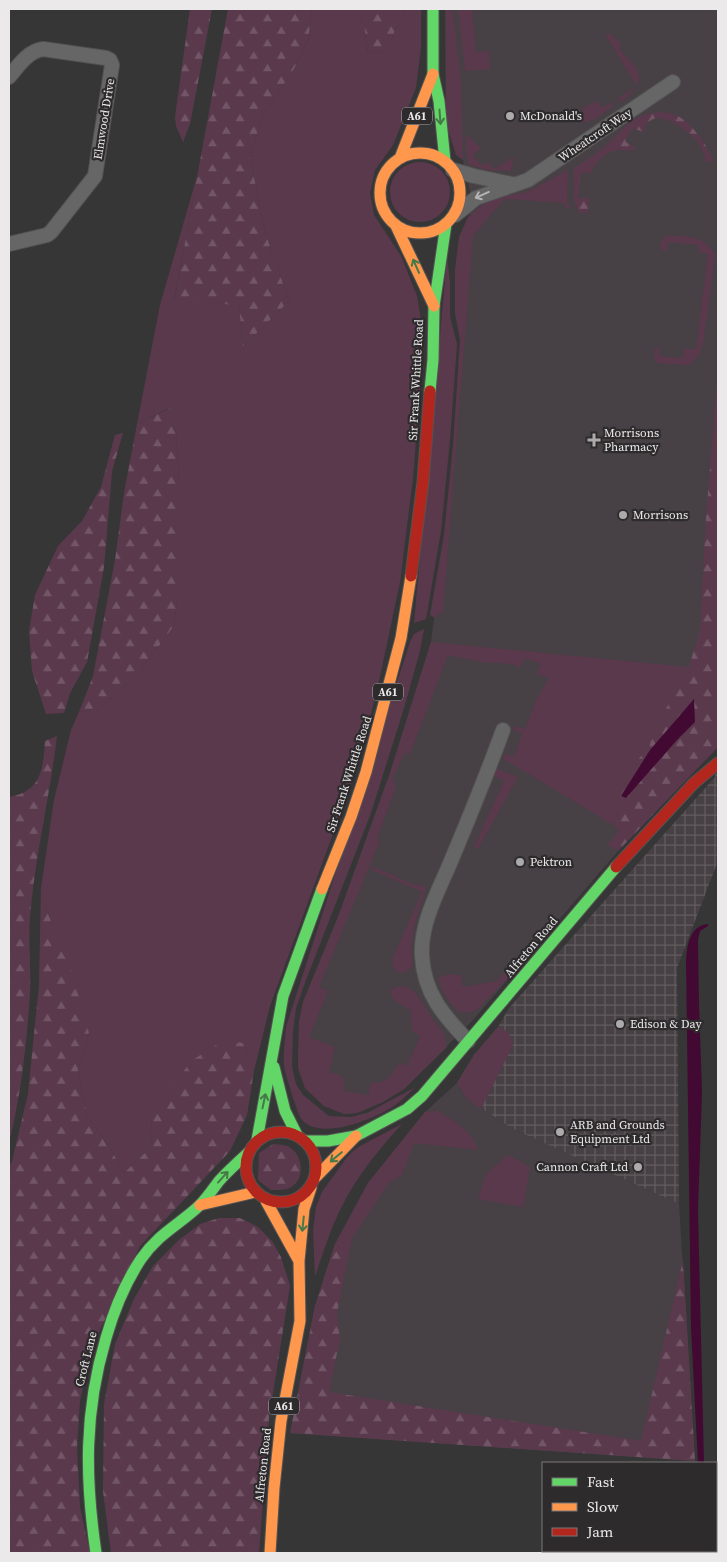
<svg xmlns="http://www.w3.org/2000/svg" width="727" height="1562" viewBox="0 0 727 1562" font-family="'Source Serif 4',serif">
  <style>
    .built { fill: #474044 }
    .industrial { fill: url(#industrial-grid) }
    .grass { fill: #5a394d }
    .forest { fill: url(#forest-firs) }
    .water { fill: #420a32 }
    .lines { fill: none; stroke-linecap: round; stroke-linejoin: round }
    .street-casing { stroke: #545353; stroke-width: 16 }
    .fast-casing { stroke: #545353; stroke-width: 13 }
    .slow-casing { stroke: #545353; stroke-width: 13 }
    .jam-casing { stroke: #545353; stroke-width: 13 }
    .street { stroke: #676667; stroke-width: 14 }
    .fast { stroke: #63d668; stroke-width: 11 }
    .slow { stroke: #ff974d; stroke-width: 11 }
    .jam { stroke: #b3261e; stroke-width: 11 }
    .oneway { stroke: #467848 }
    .oneway2 { stroke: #b6b5b6 }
    .poi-dot { fill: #acaaab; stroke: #2e2b2d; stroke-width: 2 }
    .labels { text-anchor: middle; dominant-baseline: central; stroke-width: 4.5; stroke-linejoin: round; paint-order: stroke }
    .shield { fill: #2e2b2d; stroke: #b2b0b1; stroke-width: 1 }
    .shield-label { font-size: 11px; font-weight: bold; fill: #ebe9ea }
    .poi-label { font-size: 12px; fill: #ebe9ea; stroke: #2e2b2d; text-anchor: start }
    .street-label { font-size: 12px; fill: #ebe9ea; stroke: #2e2b2d }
  </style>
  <defs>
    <pattern id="industrial-grid" width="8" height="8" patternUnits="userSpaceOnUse" patternTransform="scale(1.25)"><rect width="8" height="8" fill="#474044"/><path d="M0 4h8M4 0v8" fill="none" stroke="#625c5f"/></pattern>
    <pattern id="forest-firs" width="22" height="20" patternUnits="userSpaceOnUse" patternTransform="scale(1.25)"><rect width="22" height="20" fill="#5a394d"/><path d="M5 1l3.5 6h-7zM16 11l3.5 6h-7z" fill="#725667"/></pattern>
  </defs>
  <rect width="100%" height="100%" fill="#373637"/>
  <path class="built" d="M445 9H718V670L691 766 474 1019 404 1089 383 1102 357 1113 344 1114 324 1106 305 1088 298 1068 299 1022 303 1002 338 917 390 773 431 642 449 501 469 233 470 192 463 160 446 123Z
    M457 1083 467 1099 513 1129 679 1204 695 1461 290 1433 315 1306 335 1244 368 1183 425 1112Z"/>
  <path class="industrial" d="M718 748V861L677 968 679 1204 513 1129 467 1099 457 1083 474 1055 498 1027 509 1008 715 777Z"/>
  <path class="grass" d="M312 9H358L364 24 368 53 386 51 405 9H421V47L416 88 393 145 375 170 370 193 374 215 401 256 417 296 424 338 413 478 400 582 378 686 356 771 270 1006 254 1071 244 1043 152 1116 150 1148 124 1173 109 1146 87 1116 78 1069 89 1033 51 922 41 888 54 800 71 730 79 712 100 708 138 674 173 627 179 594V482L176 433 169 408 137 424 160 305 198 173 174 301 210 302 239 305 243 347 289 301 265 232 250 157 263 115 294 69 308 41Z
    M446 9 453 12 461 80 463 160 456 155 446 123Z
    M458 9H472L476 52 489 51 490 69 465 71Z
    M609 33 621 44 619 49C641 72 650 79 620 103L618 98 637 86 605 34Z
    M596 101 602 108 611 102 612 107C602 114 593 124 579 121L577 117 584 112 582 109Z
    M466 134 481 148 473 155 482 166 489 162 493 169 514 157 511 171 487 170 469 165 466 154Z
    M390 192a30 30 0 1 1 60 0a30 30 0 1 1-60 0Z
    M568 170 567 201 571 208H566L565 203 504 199 473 236 443 612 438 614 435 618 430 615 444 535 453 446 460 340 455 313V270L459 237 468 217 481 206 490 201 504 196 527 192Z
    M666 236C686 236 705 234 715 255L704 339 700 354 689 365 657 363 654 357 655 347 659 348V356L683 358 684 349H696L708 254 700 253 698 245 668 242 667 251 661 250V242Z
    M447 258 450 282V317L457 344 450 440 441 531 426 619 414 623Z
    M424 629 420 651 404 708 371 813 306 980 296 1008 293 1031 292 1067 296 1084 303 1095 329 1116 351 1117 367 1113 414 1088C408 1094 401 1101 394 1106 374 1119 321 1141 302 1120 298 1116 285 1073 284 1066 283 1054 285 1040 286 1027L410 642 414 634Z
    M431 642 688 667 687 673 651 734 650 745 616 787 614 801 617 813 615 826 502 758 505 754 514 757 522 733 513 730 515 726 525 729 537 698 549 678 536 674 541 664 526 658 519 668 513 664 481 662 448 655 410 754 405 753 392 779 396 787 377 839 380 841 319 987 328 991 309 1037 335 1047 329 1072C342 1075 345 1076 344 1091L368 1095 370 1085 374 1082C388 1085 392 1072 400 1063L407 1066 420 1036 412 1031 411 1011C403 1004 392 1003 390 991L397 987 404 986 414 991 432 1018 444 1034 447 1047 404 1089 383 1102 357 1113 344 1114 324 1106 305 1088 298 1068 299 1022 303 1002 338 917 390 773Z
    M495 769H498L518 777 478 849 474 847 504 781 493 776Z
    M371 866 415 885 420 884 425 888V892C419 909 413 926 412 944 411 952 414 959 411 968L403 973C395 972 392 968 392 960L422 892 370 869Z
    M515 959 520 965 478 1009 471 1012H459C449 1002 441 993 438 978L449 974 461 975 463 987 497 981Z
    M498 1027C508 1030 511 1035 513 1045L481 1109 467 1099 457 1083 474 1055Z
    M438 1111C454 1121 473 1131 478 1150L414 1143 402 1175 389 1183 352 1238 349 1253 335 1244 368 1183 425 1112Z
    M402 1124C379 1149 356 1177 341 1208 330 1230 323 1254 315 1276L313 1230 316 1207 322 1192 345 1160 352 1152 360 1146Z
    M508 1155 530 1167 523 1207 478 1199 486 1174Z"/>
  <path class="forest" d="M190 9H212L190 124 183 142 176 126 175 117Z
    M228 9H312L308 41 294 69 263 115 250 157 265 232 289 301 243 347 239 306 210 302H174Z
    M358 9H405L386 51 368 53 364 24Z
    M661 112C665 113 669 113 673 114 689 119 708 145 713 161L706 163C704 155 702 147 697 141 689 131 660 109 649 122 646 124 644 129 643 132L633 128 625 141 637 149C631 151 627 150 621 150 607 149 595 162 591 173H581L578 198H589L588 212 579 213 574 199V168C584 162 594 156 603 148 624 131 630 113 661 112Z
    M717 382 718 747 618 851 608 845 619 830 615 826 617 813 614 801 616 787 650 745 651 734 687 673 700 630 706 517Z
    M170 408 176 433 179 482V594L173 627 138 674 100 708 79 712 93 676 115 560 124 493 137 424Z
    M123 433 112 471 104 567 87 662 70 693 64 713 46 714 32 671 29 631 35 595 58 546 82 521 101 487 115 435Z
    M57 736C50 796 35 856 30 916 28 941 31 967 30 992 27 1042 21 1094 9 1143V797C42 791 43 769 45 741Z
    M41 888 51 922 72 972 89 1033 78 1069 87 1116 109 1146 124 1173 150 1148 152 1116 191 1061 222 1041 244 1043 254 1071 247 1115 230 1151 140 1246 97 1336 88 1362 80 1400 77 1448 80 1507 90 1553H9V1167L12 1161 28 1094 34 1034 39 986Z
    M273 1144C279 1145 284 1144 289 1147 304 1155 306 1183 287 1189 282 1190 276 1190 271 1190L258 1180 259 1153Z
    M219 1218H240L258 1227 272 1241 281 1257 290 1286 269 1418 259 1553H111L103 1491 104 1404 115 1344 134 1299 153 1266 179 1240 200 1224Z
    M335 1244 349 1253 337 1313 340 1338 329 1392 641 1441 683 1260 695 1461 290 1433 315 1306Z"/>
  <path class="water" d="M694 699 695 722 677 740 626 798 621 796 650 750Z
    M708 924V926L700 931 698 940 699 1003 702 1092 698 1211 704 1463H698L691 1329 686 961C687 946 689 926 708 924Z"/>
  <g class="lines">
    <g class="street-casing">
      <path id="street" d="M9 77C18 66 28 51 43 49L106 58 110 60 112 65 95 176 51 232 47 235 9 244
        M453 170 474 176 512 184
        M455 215 476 198 528 180 673 82
        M468 1041C443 1015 424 993 422 956 420 923 439 890 451 861 469 818 487 774 503 730"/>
    </g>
    <g class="fast-casing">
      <path id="fast" d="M433 9V74L439 101 445 161
        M430 391 433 360 434 306 446 224
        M274 1067 285 1111 297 1135
        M257 1140 283 996 322 889
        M306 1141H328L356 1136 407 1109 422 1096 616 867
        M96 1553C85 1478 84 1412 106 1338 114 1310 125 1283 141 1259 159 1233 179 1225 200 1205 207 1198 213 1189 219 1181 228 1171 239 1161 249 1152"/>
    </g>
    <g class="slow-casing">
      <path id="slow" d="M380 193a40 40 0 1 1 80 0a40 40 0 1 1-80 0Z
        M400 158 433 74
        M396 226 434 306
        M322 889 351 817 366 772 401 638 411 576
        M316 1177 356 1136
        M266 1201 299 1261
        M200 1205 255 1192
        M270 1553 274 1488 281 1421 300 1321 299 1261 304 1209 311 1188"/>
    </g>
    <g class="jam-casing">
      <path id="jam" d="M411 576 423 482 430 391
        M616 867 694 783 718 763
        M246 1167a35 35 0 1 1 70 0a35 35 0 1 1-70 0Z"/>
    </g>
    <use href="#street" class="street"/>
    <use href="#fast" class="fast"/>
    <use href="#slow" class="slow"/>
    <use href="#jam" class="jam"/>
  </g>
  <defs><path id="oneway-shaft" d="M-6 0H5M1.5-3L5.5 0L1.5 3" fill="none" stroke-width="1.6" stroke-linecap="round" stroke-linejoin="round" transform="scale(1.25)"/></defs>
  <g class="oneway">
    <use href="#oneway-shaft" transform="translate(440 117) rotate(86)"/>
    <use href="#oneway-shaft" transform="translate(416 266) rotate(-114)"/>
    <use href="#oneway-shaft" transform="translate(264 1101) rotate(-78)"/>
    <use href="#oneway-shaft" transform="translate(336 1157) rotate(140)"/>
    <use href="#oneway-shaft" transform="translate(223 1177) rotate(-48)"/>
    <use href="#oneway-shaft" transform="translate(303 1224) rotate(96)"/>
  </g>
  <use class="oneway2" href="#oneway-shaft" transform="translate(482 195) rotate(156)"/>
  <g class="poi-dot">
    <circle cx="510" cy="116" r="5"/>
    <path d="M591.5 432.5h5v5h5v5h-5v5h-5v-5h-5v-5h5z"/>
    <circle cx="623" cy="515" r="5"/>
    <circle cx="520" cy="862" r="5"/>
    <circle cx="620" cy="1024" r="5"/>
    <circle cx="560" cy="1132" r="5"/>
    <circle cx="638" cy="1167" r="5"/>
  </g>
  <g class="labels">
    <g class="shield">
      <rect x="402" y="107.5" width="30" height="17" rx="4"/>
      <rect x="373" y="683.5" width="30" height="17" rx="4"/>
      <rect x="269" y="1397.5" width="30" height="17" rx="4"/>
    </g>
    <g class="shield-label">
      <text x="417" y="116">A61</text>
      <text x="388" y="692">A61</text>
      <text x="284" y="1406">A61</text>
    </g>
    <g class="poi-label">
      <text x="520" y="116">McDonald's</text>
      <text x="604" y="433">Morrisons<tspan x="604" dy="14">Pharmacy</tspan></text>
      <text x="633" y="515">Morrisons</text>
      <text x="530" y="862">Pektron</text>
      <text x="630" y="1024">Edison &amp; Day</text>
      <text x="570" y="1125">ARB and Grounds<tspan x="570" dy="14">Equipment Ltd</tspan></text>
      <text x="628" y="1167" text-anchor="end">Cannon Craft Ltd</text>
    </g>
    <g class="street-label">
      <text transform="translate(104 119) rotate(-81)">Elmwood Drive</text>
      <text transform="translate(595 135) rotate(-34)">Wheatcroft Way</text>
      <text transform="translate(416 380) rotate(-87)">Sir Frank Whittle Road</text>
      <text transform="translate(349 774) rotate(-72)">Sir Frank Whittle Road</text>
      <text transform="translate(531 947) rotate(-50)">Alfreton Road</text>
      <text transform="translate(86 1359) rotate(-76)">Croft Lane</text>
      <text transform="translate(263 1465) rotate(-84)">Alfreton Road</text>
    </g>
  </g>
  <rect width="727" height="1562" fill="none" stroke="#ebe9ea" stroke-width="20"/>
  <rect x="542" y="1462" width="175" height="90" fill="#2e2b2d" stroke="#7a7779"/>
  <rect x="552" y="1478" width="25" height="8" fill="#63d668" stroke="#7a7779"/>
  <text x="587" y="1487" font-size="15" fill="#ebe9ea">Fast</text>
  <rect x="552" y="1503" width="25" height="8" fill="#ff974d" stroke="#7a7779"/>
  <text x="587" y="1512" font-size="15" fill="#ebe9ea">Slow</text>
  <rect x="552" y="1528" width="25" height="8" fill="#b3261e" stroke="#7a7779"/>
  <text x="587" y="1537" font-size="15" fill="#ebe9ea">Jam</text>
</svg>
